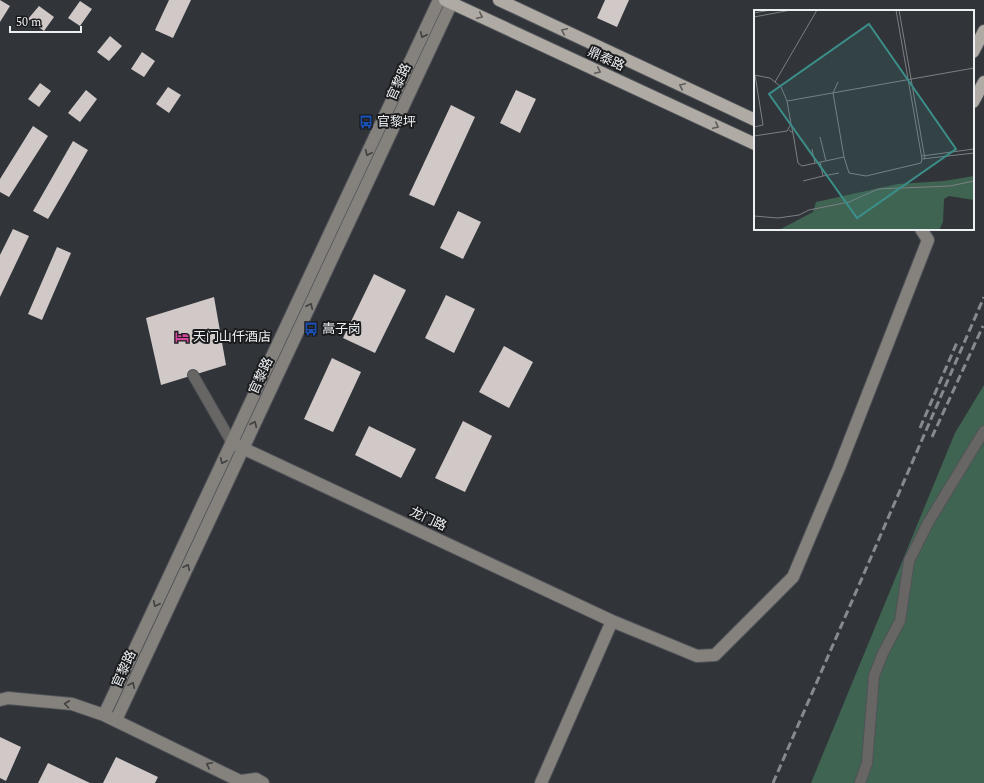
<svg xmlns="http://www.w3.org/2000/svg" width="984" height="783" viewBox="0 0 984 783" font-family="Spectral,'Noto Sans SC',serif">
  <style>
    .green { fill: #406452 }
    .building { fill: #d1c9c7 }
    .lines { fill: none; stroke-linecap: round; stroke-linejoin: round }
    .street-casing { stroke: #4f5358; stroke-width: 12 }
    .secondary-casing { stroke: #4f5358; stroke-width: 14 }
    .highway-casing { stroke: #4f5358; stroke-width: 14 }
    .street { stroke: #686664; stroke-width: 10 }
    .secondary { stroke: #85827e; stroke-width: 12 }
    .highway { stroke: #afaaa4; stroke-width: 12 }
    .rail { stroke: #868a8e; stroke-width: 3; stroke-dasharray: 8 4; stroke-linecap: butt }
    .oneway { stroke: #5e5c5a }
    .oneway2 { stroke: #404040 }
    .labels { text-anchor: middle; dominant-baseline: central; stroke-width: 4; stroke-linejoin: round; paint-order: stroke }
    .street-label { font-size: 13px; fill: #edf0f3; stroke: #1b1c1e }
    .poi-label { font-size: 13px; fill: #edf0f3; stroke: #1b1c1e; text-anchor: start }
    .inset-road { fill: none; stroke: #7c8084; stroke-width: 1 }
    .view { fill: #3b8e89; fill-opacity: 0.15; stroke: #3b8e89; stroke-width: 2 }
    .inset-edge { fill: none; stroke: #edf0f3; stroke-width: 2 }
  </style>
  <rect width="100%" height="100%" fill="#31353a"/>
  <path class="green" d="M984 385V783H811L955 433Z"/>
  <path class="building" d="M0 0 10 6 0 22Z
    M169 0H191L173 38 155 30Z
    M605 0H629L617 27 597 18Z
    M80 1 92 9 80 26 68 18Z
    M39 6 54 17 44 31 28 19Z
    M110 36 122 46 109 61 97 52Z
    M142 52 155 61 144 77 131 69Z
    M40 83 51 91 39 107 28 99Z
    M168 87 181 95 169 113 156 104Z
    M86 90 97 99 80 122 68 113Z
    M516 90 536 99 520 133 500 123Z
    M451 105 475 117 434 206 409 195Z
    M33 126 48 136 9 197 0 192V179Z
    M73 141 88 150 48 219 33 211Z
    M458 211 481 222 463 259 440 248Z
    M13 229 29 236 0 297V255Z
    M57 247 71 253 42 320 28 314Z
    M374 274 406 290 375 353 343 338Z
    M446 295 475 309 454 353 425 338Z
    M214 297 226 365 161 385 146 318Z
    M504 346 533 362 509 408 479 392Z
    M332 358 361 372 333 432 304 419Z
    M463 421 492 436 465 492 435 478Z
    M369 426 416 449 401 478 355 455Z
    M0 737 21 747 6 781 0 778Z
    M116 757 158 777 155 783H103Z
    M48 763 90 783H38Z"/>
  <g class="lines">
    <g class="street-casing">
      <path id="street" d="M193 375 232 443
        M860 783 867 763 874 676 883 653 900 621 909 561 928 523 984 431"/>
    </g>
    <g class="secondary-casing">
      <path id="secondary" d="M236 445 612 621
        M0 700 8 698 72 704 104 715 244 783
        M104 715 439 0
        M116 720 453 0
        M241 781 256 779 263 783
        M541 783 612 621 697 656 715 655 793 577 839 468 928 240 921 229"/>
    </g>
    <g class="highway-casing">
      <path id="highway" d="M445 0 755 144
        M499 0 755 120
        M973 52 984 31
        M973 102 984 82"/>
    </g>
    <use href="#street" class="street"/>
    <use href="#secondary" class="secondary"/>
    <use href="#highway" class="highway"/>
    <path class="rail" d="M920 428 958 340
      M932 437 983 326
      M773 783 984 297"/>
  </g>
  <defs><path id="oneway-chevron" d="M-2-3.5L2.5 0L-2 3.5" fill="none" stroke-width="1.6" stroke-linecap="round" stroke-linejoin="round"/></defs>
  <g class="oneway">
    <use href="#oneway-chevron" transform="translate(480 16) rotate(25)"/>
    <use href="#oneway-chevron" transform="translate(564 31) rotate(-155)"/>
    <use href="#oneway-chevron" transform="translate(598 71) rotate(25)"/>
    <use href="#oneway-chevron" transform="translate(682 86) rotate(-155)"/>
    <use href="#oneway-chevron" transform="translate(716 126) rotate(25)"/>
  </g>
  <g class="oneway2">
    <use href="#oneway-chevron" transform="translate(423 35) rotate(115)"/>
    <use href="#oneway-chevron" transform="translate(368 153) rotate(115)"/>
    <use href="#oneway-chevron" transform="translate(310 306) rotate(-65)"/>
    <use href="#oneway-chevron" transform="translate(254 424) rotate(-65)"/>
    <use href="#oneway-chevron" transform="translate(223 461) rotate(115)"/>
    <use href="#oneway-chevron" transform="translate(187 567) rotate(-65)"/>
    <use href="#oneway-chevron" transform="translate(156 604) rotate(115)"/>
    <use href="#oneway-chevron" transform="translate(132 685) rotate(-65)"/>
    <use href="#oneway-chevron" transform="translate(67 704) rotate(-173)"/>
    <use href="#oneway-chevron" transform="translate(209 765) rotate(-154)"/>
  </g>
  <defs>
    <g id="bus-bare" transform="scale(1.08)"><path d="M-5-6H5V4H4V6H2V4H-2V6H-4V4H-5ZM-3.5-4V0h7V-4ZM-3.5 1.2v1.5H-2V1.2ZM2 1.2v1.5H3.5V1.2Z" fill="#1a4fb4" stroke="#1b1c1e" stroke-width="2.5" paint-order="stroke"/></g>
    <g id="hotel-bare" transform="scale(1.08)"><path d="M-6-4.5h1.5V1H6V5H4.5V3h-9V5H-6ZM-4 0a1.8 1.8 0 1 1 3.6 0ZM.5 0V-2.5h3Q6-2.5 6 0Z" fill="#d1479c" stroke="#1b1c1e" stroke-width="2.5" paint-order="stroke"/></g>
  </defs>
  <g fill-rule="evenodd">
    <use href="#bus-bare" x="366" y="122"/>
    <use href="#bus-bare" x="311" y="329"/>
    <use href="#hotel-bare" x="182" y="337"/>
  </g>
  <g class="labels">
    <g class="street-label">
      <text transform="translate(606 59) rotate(25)">鼎泰路</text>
      <text transform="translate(399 82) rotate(-65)">官黎路</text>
      <text transform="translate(261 376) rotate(-65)">官黎路</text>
      <text transform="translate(428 519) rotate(25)">龙门路</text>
      <text transform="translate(124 669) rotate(-65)">官黎路</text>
    </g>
    <g class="poi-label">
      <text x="377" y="122">官黎坪</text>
      <text x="322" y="329">嵩子岗</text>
      <text x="193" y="337">天门山仟酒店</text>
    </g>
  </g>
  <g transform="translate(754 10)">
    <rect width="220" height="220" fill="#31353a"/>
    <path d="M220 166V190L195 186 190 189 189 212 185 220H25L59 202 62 192 144 174 190 171Z" fill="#406452"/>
    <path class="inset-road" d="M142 0 168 149 220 143M145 0 171 149M0 3 17 0M0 7 37 0M0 65 16 68 27 77 33 91 37 114 33 121 0 126M21 72 63 0M84 72 79 83 90 147M33 91 220 58M0 117 9 115 1 65M35 120 39 123 37 114M39 123 44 153 48 156 90 147 95 163 112 166 167 153 168 149M66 127 72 151M58 139 61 153M168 146 220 139M66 152 69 166 85 163M49 171 69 166M0 206 24 208 45 205 55 200 95 192 124 179 196 176 220 171"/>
    <path class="view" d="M115 14 202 139 103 208 15 84Z"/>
    <rect width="220" height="220" class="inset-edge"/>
  </g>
  <path d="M10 26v6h71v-6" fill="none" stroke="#edf0f3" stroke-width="2"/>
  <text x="16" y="26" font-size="12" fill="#edf0f3" stroke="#1b1c1e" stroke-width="3" paint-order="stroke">50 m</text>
</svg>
